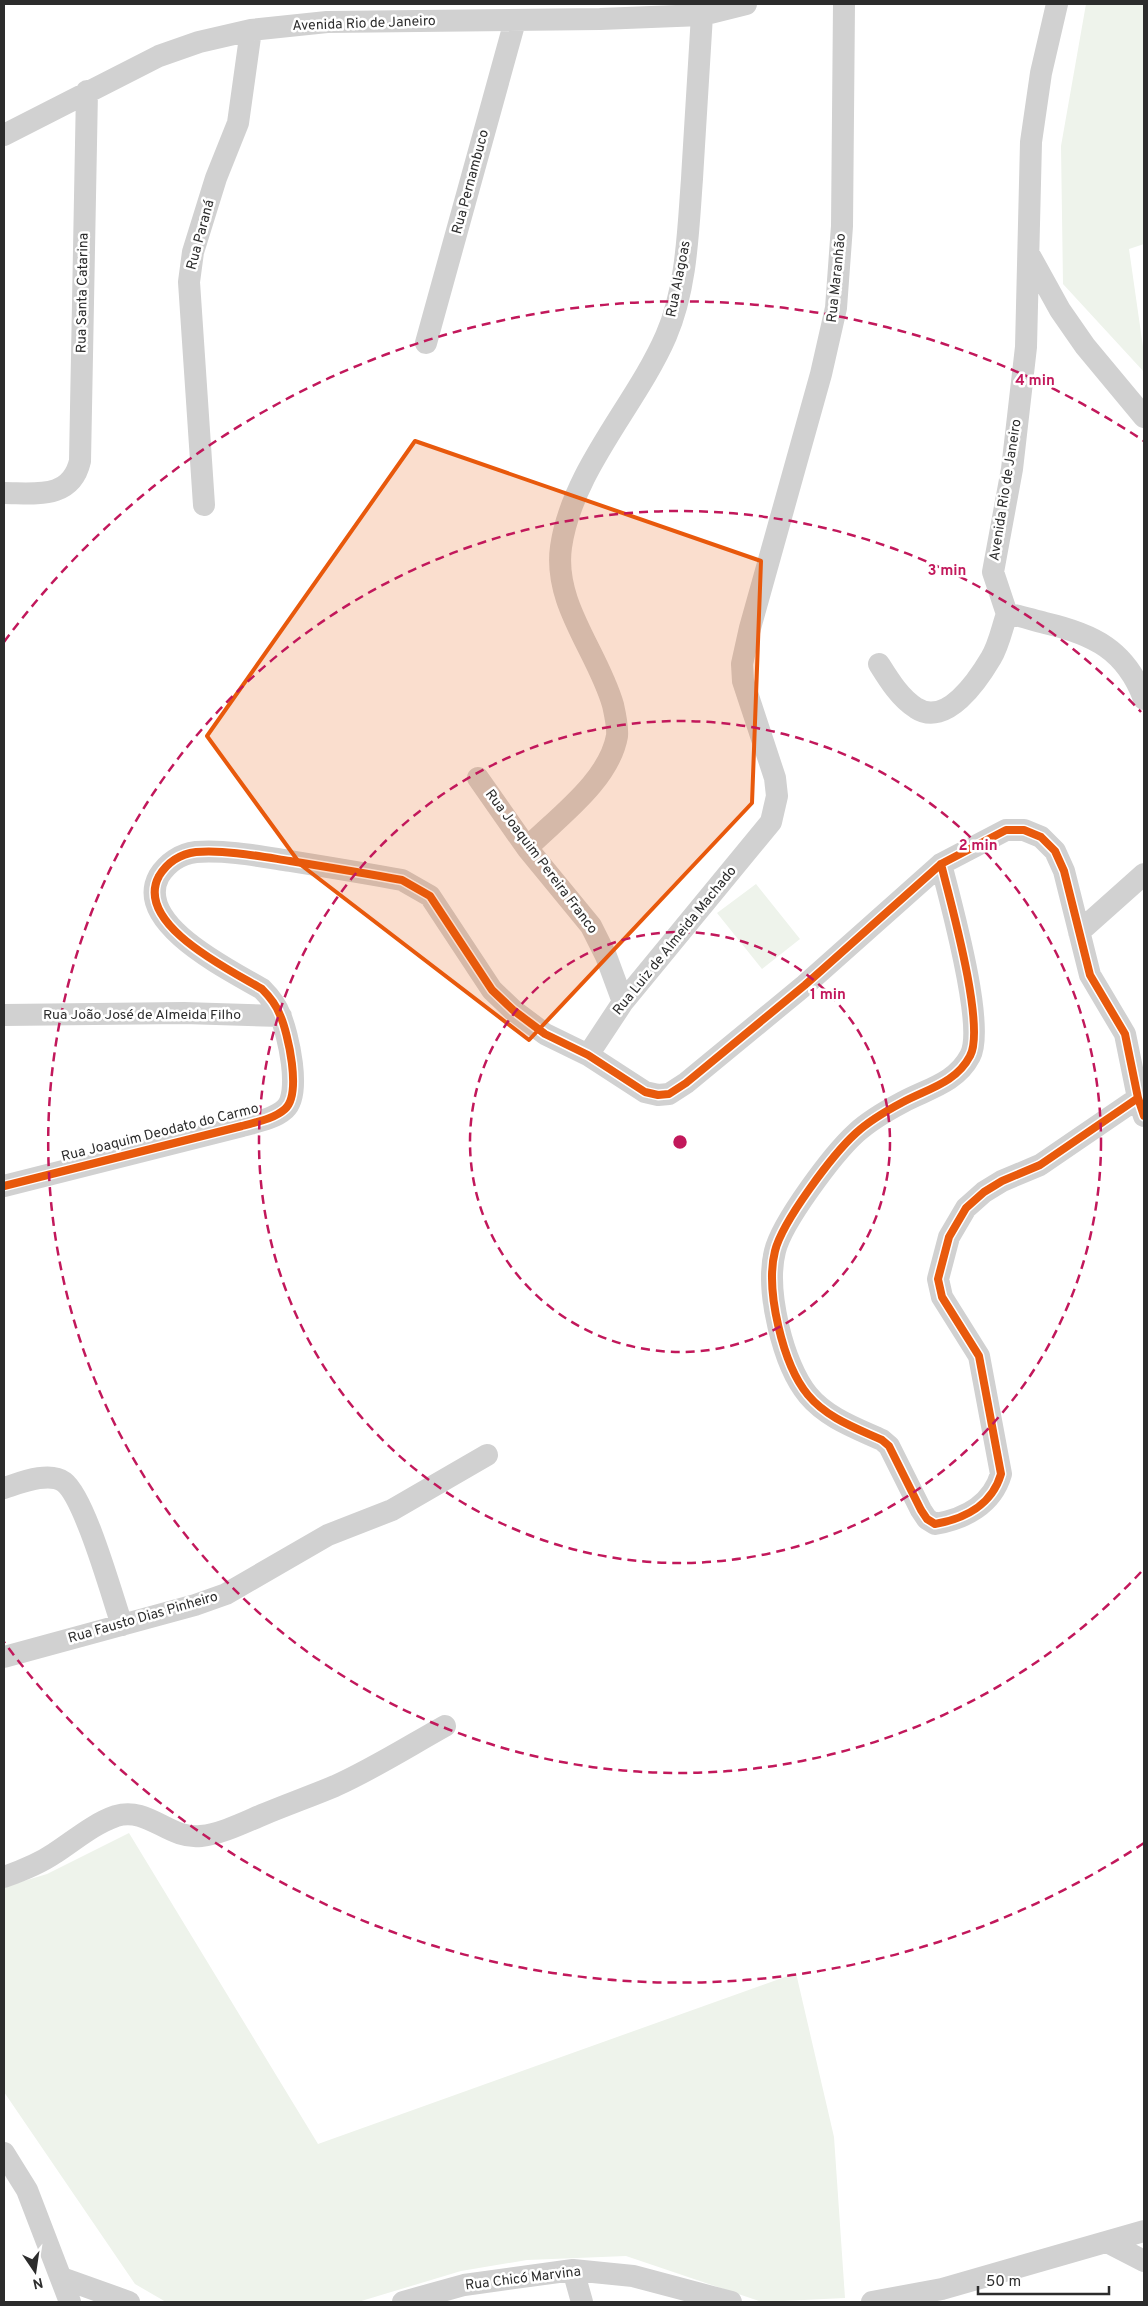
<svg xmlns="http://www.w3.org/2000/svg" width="1148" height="2306" viewBox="0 0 1148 2306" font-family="Overpass,sans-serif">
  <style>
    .green { fill: #eef3eb }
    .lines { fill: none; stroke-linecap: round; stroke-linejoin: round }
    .minor { stroke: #d1d1d1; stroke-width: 22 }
    .cycleway-casing { stroke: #fff; stroke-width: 11 }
    .cycleway { stroke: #e8590c; stroke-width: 8 }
    .marked { fill: #e8590c; fill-opacity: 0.2; stroke: #e8590c; stroke-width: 4; stroke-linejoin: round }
    .ring { fill: none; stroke: #c2185b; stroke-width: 2.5; stroke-dasharray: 9 6 }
    .labels { text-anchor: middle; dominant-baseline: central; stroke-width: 5; stroke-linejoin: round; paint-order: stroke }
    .street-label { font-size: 14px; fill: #2c2c2c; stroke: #fff }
    .centre { fill: #c2185b; stroke: #fff; stroke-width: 2.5 }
    .ring-label { font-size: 15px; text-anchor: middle; font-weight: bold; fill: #c2185b; stroke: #fff; stroke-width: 5; stroke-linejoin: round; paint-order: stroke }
  </style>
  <rect width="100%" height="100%" fill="#fff"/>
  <path class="green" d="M1086 4H1144V244L1129 249 1144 354V372L1063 284 1061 146Z
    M756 884 800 939 762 969 717 913Z
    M129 1833 318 2144 796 1973 834 2137 845 2298 762 2302 626 2256 527 2260 461 2271 358 2302H166L135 2284 4 2092V1887L47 1874Z"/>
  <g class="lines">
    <path class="minor" d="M1057 4 1041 73 1031 142 1026 347 1012 469 993 572 1007 614C1020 615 1032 620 1045 623 1093 634 1126 650 1144 699
      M4 135 159 56 199 42 251 30 327 22 600 19 702 15 746 4
      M1029 254 1060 310 1085 346 1144 417
      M426 343 515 21
      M4 493C35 493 71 500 80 461L87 91
      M204 505 189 282 193 252 216 178 238 123 251 30
      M879 664C889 680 900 698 916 708 946 728 978 680 991 658 999 645 1002 628 1007 614
      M478 778 527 848 591 926 606 956 623 1002
      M527 848C558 817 609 781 617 736 618 727 615 714 613 705 598 652 553 604 561 547 572 470 636 405 666 336 687 288 688 230 692 179 695 124 699 69 702 15
      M941 864C950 900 986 1027 970 1056 956 1083 927 1089 903 1102 886 1111 869 1121 856 1133 833 1154 782 1222 775 1251 765 1290 783 1365 808 1395 827 1418 856 1428 882 1440L889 1446 921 1510 927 1519 935 1524C964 1519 992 1505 1001 1474L979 1356 942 1297 938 1279 949 1237 966 1208 984 1192 1002 1181 1040 1165 1138 1098
      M1079 932 1144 874
      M4 1015 184 1013 281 1016
      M588 1055 623 1002 771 822 777 796 775 778 743 681 742 664 750 628 821 374 836 308 842 226 844 4
      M4 1186 242 1126C256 1122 274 1119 285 1109 302 1094 288 1033 280 1015 276 1004 270 997 262 989 232 971 133 924 159 876 167 863 180 854 196 852 228 850 258 856 290 861 327 867 364 873 402 880L430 896 492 990 513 1010 545 1034 588 1055 645 1092 658 1095 669 1094 686 1083 805 985 941 864 1006 830H1024L1041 837 1055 851 1064 871 1090 975 1125 1034 1138 1098 1144 1116
      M4 1488C20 1483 49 1471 64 1482 85 1498 112 1596 122 1625
      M4 1657 195 1605 226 1594 328 1535 392 1510 487 1455
      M4 1877C21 1871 39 1864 55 1853 75 1840 93 1824 116 1816 148 1806 169 1840 201 1836 221 1834 243 1823 262 1815 286 1805 311 1796 335 1786 373 1769 409 1746 445 1726
      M4 2153 27 2190 70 2302
      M1109 2243 1144 2261
      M573 2270 582 2302
      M62 2278 129 2302
      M403 2302 464 2285 573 2270 633 2276 731 2302
      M872 2302 942 2289 1144 2231"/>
    <g class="cycleway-casing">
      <path id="cycleway" d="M941 864C950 900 986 1027 970 1056 956 1083 927 1089 903 1102 886 1111 869 1121 856 1133 833 1154 782 1222 775 1251 765 1290 783 1365 808 1395 827 1418 856 1428 882 1440L889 1446 921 1510 927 1519 935 1524C964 1519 992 1505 1001 1474L979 1356 942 1297 938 1279 949 1237 966 1208 984 1192 1002 1181 1040 1165 1138 1098
        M4 1186 242 1126C256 1122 274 1119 285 1109 302 1094 288 1033 280 1015 276 1004 270 997 262 989 232 971 133 924 159 876 167 863 180 854 196 852 228 850 258 856 290 861 327 867 364 873 402 880L430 896 492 990 513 1010 545 1034 588 1055 645 1092 658 1095 669 1094 686 1083 805 985 941 864 1006 830H1024L1041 837 1055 851 1064 871 1090 975 1125 1034 1138 1098 1144 1116"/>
    </g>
    <use href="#cycleway" class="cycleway"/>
  </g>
  <path class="marked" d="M415 441 761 561 752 803 529 1040 301 865 207 736Z"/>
  <g class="ring">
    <circle cx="680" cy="1142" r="210"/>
    <circle cx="680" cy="1142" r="421"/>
    <path d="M1141 1572A631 631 0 1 1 1141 712"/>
    <path d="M1144 1843A841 841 0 0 1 4 1642M4 642A841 841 0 0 1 1144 441"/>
  </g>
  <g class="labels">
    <g class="street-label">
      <text transform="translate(364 24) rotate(-2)">Avenida Rio de Janeiro</text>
      <text transform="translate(471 182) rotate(-75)">Rua Pernambuco</text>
      <text transform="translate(201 235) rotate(-75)">Rua Paraná</text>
      <text transform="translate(837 278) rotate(-84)">Rua Maranhão</text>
      <text transform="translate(679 279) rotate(-79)">Rua Alagoas</text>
      <text transform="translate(83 293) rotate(-89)">Rua Santa Catarina</text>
      <text transform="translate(1006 490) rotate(-81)">Avenida Rio de Janeiro</text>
      <text transform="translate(541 862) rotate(53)">Rua Joaquim Pereira Franco</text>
      <text transform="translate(675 941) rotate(-51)">Rua Luiz de Almeida Machado</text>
      <text x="142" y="1015">Rua João José de Almeida Filho</text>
      <text transform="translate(160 1133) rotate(-14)">Rua Joaquim Deodato do Carmo</text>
      <text transform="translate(143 1618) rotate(-16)">Rua Fausto Dias Pinheiro</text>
      <text transform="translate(523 2279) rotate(-7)">Rua Chicó Marvina</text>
    </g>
  </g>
  <circle cx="680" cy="1142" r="8" class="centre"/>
  <g class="ring-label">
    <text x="1035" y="385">4 min</text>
    <text x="947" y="575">3 min</text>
    <text x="978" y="850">2 min</text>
    <text x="828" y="999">1 min</text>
  </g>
  <rect width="1148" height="2306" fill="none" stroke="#2c2c2c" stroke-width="10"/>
  <g transform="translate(35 2271) rotate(167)" stroke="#ffffff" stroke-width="4" paint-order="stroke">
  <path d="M0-4L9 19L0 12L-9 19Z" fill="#2c2c2c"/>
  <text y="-8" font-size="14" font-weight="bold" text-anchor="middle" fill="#2c2c2c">N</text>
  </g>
  <path d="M978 2286v8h131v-8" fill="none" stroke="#2c2c2c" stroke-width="2.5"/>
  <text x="986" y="2286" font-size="15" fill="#2c2c2c" stroke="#ffffff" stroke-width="4" paint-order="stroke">50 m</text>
</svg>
